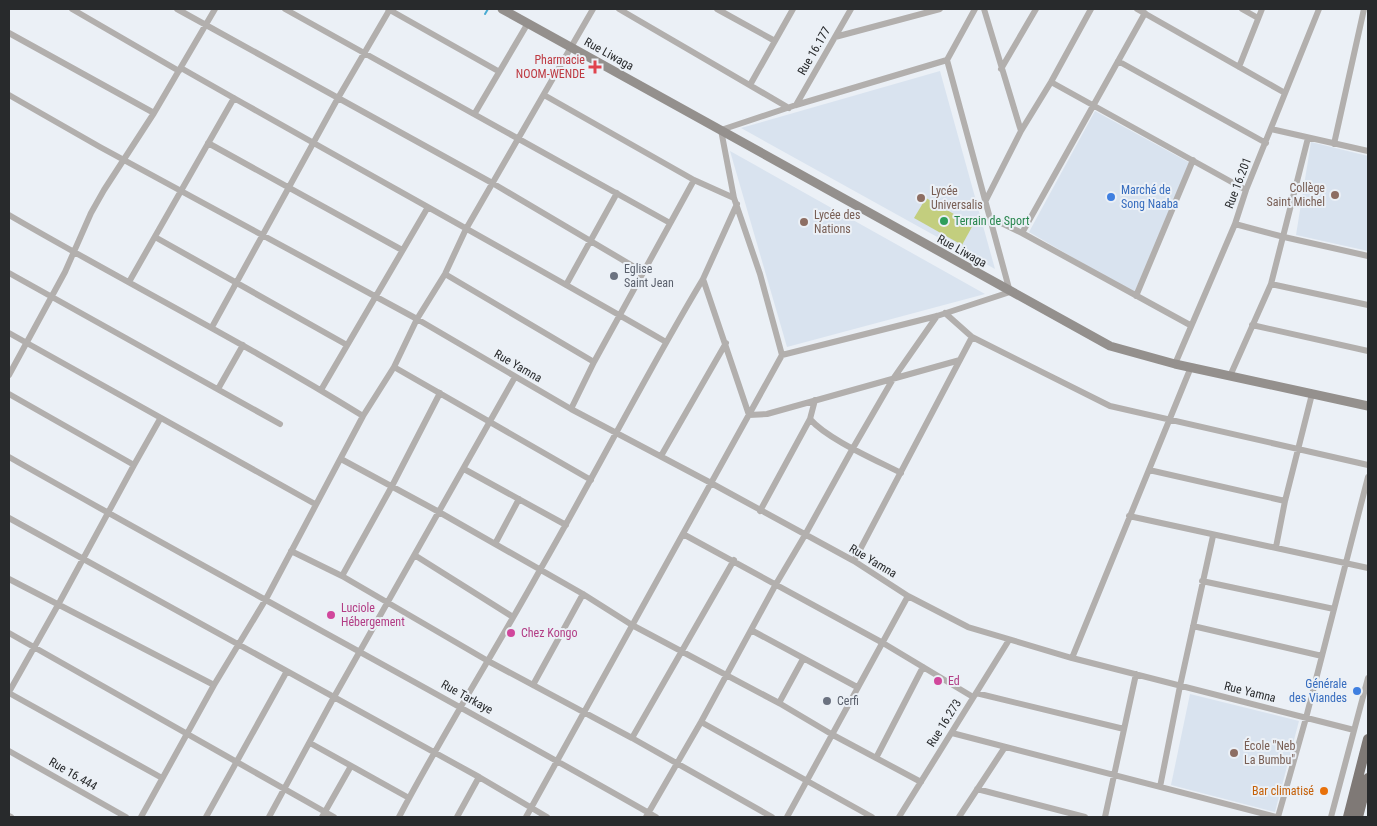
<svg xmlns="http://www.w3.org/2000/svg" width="1377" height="826" viewBox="0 0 1377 826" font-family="'Roboto Condensed',sans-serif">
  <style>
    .built { fill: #d9e3ef }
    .green { fill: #c3ce7e }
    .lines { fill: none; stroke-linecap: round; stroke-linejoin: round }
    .stream { stroke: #49abd2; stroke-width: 2 }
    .street { stroke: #b2afad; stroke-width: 6 }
    .secondary { stroke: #94908d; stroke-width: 9 }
    .primary { stroke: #7f7976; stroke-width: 10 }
    .health-dot { fill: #e0444e; stroke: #ebf0f6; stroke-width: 2 }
    .education-dot { fill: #8d6e63; stroke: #ebf0f6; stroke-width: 2 }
    .shop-dot { fill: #3f7fe0; stroke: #ebf0f6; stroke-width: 2 }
    .leisure-dot { fill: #2e9e5b; stroke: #ebf0f6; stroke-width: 2 }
    .worship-dot { fill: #6b7280; stroke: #ebf0f6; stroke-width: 2 }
    .hotel-dot { fill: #d1479c; stroke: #ebf0f6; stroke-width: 2 }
    .food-dot { fill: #e8710a; stroke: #ebf0f6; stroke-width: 2 }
    .labels { text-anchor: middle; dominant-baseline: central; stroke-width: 4; stroke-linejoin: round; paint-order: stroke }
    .street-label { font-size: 12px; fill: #282a2c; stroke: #ebf0f6 }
    .health-label { font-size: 12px; fill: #be3a42; stroke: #ebf0f6; text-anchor: end }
    .education-label { font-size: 12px; fill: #785e54; stroke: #ebf0f6; text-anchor: start }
    .shop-label { font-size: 12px; fill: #366cbe; stroke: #ebf0f6; text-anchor: start }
    .leisure-label { font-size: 12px; fill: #27864d; stroke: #ebf0f6; text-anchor: start }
    .worship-label { font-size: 12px; fill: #5b616d; stroke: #ebf0f6; text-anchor: start }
    .hotel-label { font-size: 12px; fill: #b23c85; stroke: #ebf0f6; text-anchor: start }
    .food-label { font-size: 12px; fill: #c56008; stroke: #ebf0f6; text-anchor: end }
  </style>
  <rect width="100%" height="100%" fill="#ebf0f6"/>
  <path class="built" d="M940 71 995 269 741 128Z
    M1095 111 1190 163 1134 293 1029 232Z
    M1311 142 1368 156V251L1296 235Z
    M730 151 985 294 787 347Z
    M1190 694 1299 721 1275 812 1171 785Z"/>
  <path class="green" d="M926 198 973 225 962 245 914 218Z"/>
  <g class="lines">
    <path class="stream" d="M485 14 488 9"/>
    <path class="street" d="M72 9 179 71
      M177 9 494 184 643 272
      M285 9 670 223
      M388 9 498 71
      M619 9 789 108
      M717 9 775 41
      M984 9 1021 131
      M1137 9 1285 93
      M1242 9 1258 18
      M9 33 154 113
      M835 37 940 9
      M947 60 975 9
      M1118 61 1266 143
      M1239 67 1262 9
      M181 68C342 160 505 249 666 342
      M1001 69 1036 9
      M1051 82 1246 190
      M750 85 793 9
      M9 95 100 147 417 319 571 409 711 483 854 561 908 596 968 627 1072 658 1354 730
      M544 95 694 180 734 198
      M796 105 851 9
      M475 113 528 23
      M1271 129 1368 151
      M208 143 402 250
      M1334 144 1364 9
      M986 200 1021 131 1051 82 1091 9
      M737 204 703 279 749 415 767 414 960 360
      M9 215C126 283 247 344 363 416
      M991 218 1022 233 1190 325
      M1235 224 1284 237 1368 256
      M1022 233 1145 13
      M155 237 347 345
      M9 273 280 424
      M445 274 594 362
      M129 282 234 98
      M1271 284 1368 305
      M566 285 617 193
      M1136 296 1193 160
      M945 313 972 337 1110 406 1368 465
      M1252 325 1368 351
      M212 327 338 98 390 9
      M9 333 315 504
      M782 355 937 316 1010 292 947 60
      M1175 364 1235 224 1246 190 1319 9
      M394 367 591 480
      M9 375 65 272 91 213 104 190 154 113 215 9
      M1230 376 1271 284 1308 138
      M218 389 243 345
      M321 390 428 207
      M9 394 134 465 160 419
      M815 400 810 419C827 439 876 460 901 473
      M571 409 594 362 694 180
      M661 456 726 343
      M9 457C224 579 442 695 656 817
      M341 459 439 512 583 594 632 625 779 703 833 735 921 782
      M464 469 566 525
      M1149 470 1285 501
      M760 511 810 419
      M1129 516 1368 568
      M9 518 479 777 547 817
      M683 534 883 643 973 697
      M495 544 519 499
      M1276 547 1285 501 1312 394
      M291 551 342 576 488 661 632 738 772 817
      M416 556 513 617
      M854 561 972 337
      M342 576 392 486 440 393
      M9 579 214 685
      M1202 581 1334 609
      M1193 626 1322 656
      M751 630 857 687
      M9 633 334 817
      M1072 658 1191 367
      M533 685 583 594
      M9 692 58 605 134 465
      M9 693 162 778
      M976 693 1124 729
      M779 703 803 659
      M701 722 872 817
      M952 733 1276 817
      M632 738 734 560
      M310 743 409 798
      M9 751 126 817
      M876 758 923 667
      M1160 787 1180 686 1213 536
      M977 789 1085 817
      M9 816 11 817
      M141 817 214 685 266 599 363 416 394 367 417 319 445 274 466 229 593 9
      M206 817 287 671
      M269 817 334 697 515 377
      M322 817 351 766
      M399 817C443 733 494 653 540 570 596 473 646 374 703 279
      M457 817 479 777
      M526 817 782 355 760 274 734 198 721 130 796 105 947 60
      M646 817 701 722 776 584 805 535 853 448 893 379 937 316
      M787 817 908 596
      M899 817 1009 640
      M959 817 1005 747
      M1105 817 1136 674
      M1278 817 1306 718 1368 477
      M1331 817 1368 678"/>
    <path class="secondary" d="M502 9 1110 346 1175 364 1368 406"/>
    <path class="primary" d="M1348 817 1368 739
      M1358 817 1368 778"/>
  </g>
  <path class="health-dot" d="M592.5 59.5h5v5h5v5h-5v5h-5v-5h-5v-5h5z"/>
  <g class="education-dot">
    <circle cx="1335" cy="195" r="5"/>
    <circle cx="921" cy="198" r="5"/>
    <circle cx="804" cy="222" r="5"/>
    <circle cx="1234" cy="753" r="5"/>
  </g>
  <g class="shop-dot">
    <circle cx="1111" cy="197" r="5"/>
    <circle cx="1357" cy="691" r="5"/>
  </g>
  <circle class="leisure-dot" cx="944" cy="221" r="5"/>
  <g class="worship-dot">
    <circle cx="614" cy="276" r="5"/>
    <circle cx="827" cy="701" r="5"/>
  </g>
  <g class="hotel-dot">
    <circle cx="331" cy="615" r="5"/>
    <circle cx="511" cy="633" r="5"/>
    <circle cx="938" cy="681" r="5"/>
  </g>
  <circle class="food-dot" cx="1324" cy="791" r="5"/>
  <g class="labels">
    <g class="street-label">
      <text transform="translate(814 51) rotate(-60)">Rue 16.177</text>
      <text transform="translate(609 54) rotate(29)">Rue Liwaga</text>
      <text transform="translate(1238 183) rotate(-69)">Rue 16.201</text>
      <text transform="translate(962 251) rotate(29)">Rue Liwaga</text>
      <text transform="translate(518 366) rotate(30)">Rue Yamna</text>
      <text transform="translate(873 561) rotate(31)">Rue Yamna</text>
      <text transform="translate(1250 692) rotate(14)">Rue Yamna</text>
      <text transform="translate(467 697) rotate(29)">Rue Tarkaye</text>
      <text transform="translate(944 723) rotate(-58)">Rue 16.273</text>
      <text transform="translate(73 774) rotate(30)">Rue 16.444</text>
    </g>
    <g class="health-label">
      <text x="585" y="60">Pharmacie<tspan x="585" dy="14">NOOM-WENDE</tspan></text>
    </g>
    <g class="education-label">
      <text x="1325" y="188" text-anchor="end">Collège<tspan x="1325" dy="14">Saint Michel</tspan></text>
      <text x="931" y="191">Lycée<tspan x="931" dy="14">Universalis</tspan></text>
      <text x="814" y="215">Lycée des<tspan x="814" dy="14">Nations</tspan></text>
      <text x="1244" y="746">École "Neb<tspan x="1244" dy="14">La Bumbu"</tspan></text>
    </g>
    <g class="shop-label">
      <text x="1121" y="190">Marché de<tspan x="1121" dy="14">Song Naaba</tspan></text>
      <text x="1347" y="684" text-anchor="end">Générale<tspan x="1347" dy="14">des Viandes</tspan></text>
    </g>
    <g class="leisure-label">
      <text x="954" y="221">Terrain de Sport</text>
    </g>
    <g class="worship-label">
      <text x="624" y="269">Eglise<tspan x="624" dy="14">Saint Jean</tspan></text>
      <text x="837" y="701">Cerfi</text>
    </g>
    <g class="hotel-label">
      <text x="341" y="608">Luciole<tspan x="341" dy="14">Hébergement</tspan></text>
      <text x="521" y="633">Chez Kongo</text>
      <text x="948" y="681">Ed</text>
    </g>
    <g class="food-label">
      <text x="1314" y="791">Bar climatisé</text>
    </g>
  </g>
  <rect width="1377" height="826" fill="none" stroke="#282a2c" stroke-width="20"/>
</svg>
